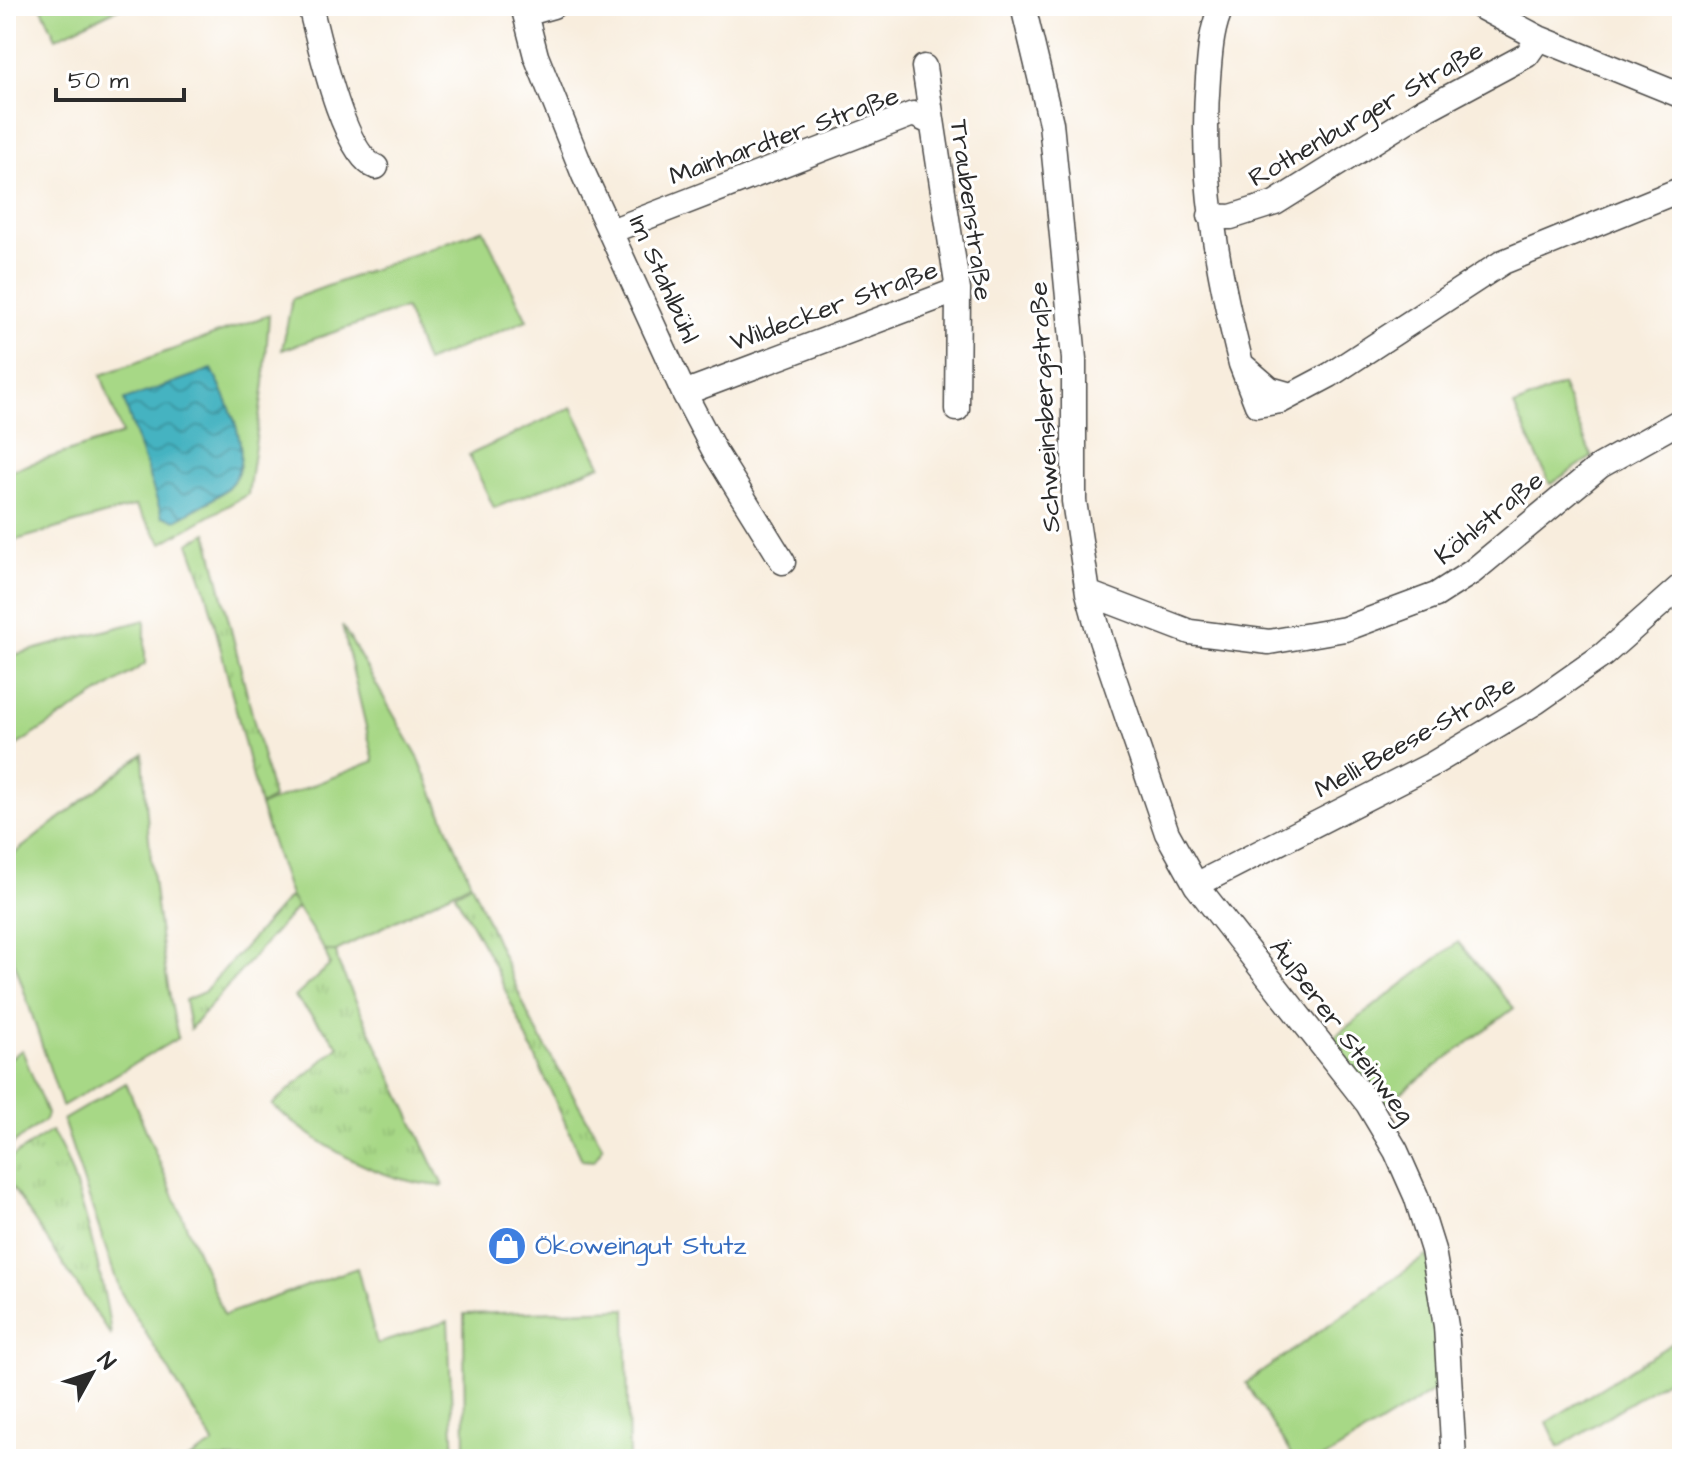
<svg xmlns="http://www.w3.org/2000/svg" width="1688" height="1465" viewBox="0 0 1688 1465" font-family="'Architects Daughter',sans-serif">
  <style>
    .grass { fill: url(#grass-tufts); stroke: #698258; stroke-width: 2 }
    .green { fill: #a7d886; stroke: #698258; stroke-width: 2 }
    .water { fill: url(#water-waves); stroke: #386f76; stroke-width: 2 }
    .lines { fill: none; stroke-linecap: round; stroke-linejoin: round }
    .minor-casing { stroke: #4a4846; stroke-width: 27 }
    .minor { stroke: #fff; stroke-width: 24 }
    .labels { text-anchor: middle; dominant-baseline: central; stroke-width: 6; stroke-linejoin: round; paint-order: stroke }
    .street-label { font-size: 26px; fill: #2b2b2b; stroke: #fff }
    .shop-label { font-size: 26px; fill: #366cbe; stroke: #fff; text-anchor: start }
  </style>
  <defs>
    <pattern id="grass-tufts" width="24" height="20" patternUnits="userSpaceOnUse" patternTransform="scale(2)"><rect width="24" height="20" fill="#a7d886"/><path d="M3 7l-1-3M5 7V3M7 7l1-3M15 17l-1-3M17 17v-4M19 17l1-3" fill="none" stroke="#90ba74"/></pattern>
    <pattern id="water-waves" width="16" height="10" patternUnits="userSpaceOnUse" patternTransform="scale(2)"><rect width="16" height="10" fill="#45b3c1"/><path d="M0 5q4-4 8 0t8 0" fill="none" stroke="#3a929d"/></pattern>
  </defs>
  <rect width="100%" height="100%" fill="#fff"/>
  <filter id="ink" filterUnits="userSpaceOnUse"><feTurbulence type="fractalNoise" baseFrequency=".0125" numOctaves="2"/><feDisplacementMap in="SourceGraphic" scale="16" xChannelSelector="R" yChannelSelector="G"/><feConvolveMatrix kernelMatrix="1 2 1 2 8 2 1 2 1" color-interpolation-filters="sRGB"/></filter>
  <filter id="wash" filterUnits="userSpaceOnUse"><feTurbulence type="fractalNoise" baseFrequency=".006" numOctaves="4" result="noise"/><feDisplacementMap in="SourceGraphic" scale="32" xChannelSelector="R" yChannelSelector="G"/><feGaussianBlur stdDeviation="1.8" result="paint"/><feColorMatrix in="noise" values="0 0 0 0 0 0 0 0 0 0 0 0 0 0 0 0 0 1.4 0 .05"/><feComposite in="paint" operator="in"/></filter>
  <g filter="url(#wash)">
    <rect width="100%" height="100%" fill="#f8eddd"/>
    <path class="grass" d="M207 533 273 798 260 806 207 594 189 543Z
      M471 883 531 1021 603 1147 594 1161 582 1160 492 961 455 894Z
      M290 896 297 907 190 1029 185 1000 204 992Z
      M325 951H336L338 963 443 1186C378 1182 321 1147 272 1105L339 1046 295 997 330 965Z
      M51 1131C76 1162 107 1294 111 1336L6 1178V1161Z"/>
    <path class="green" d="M41 6H123L56 38Z
      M483 229 527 320 426 362 405 308 282 350 292 299Z
      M269 315 264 384 248 494 162 543 135 506 6 543V472L122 434 101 375Z
      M1562 385 1592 457 1550 484 1514 406Z
      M572 407 601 465 494 508 469 455Z
      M145 620V664L6 752V657Z
      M342 625 419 759 471 883 336 951H325L290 896 260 806 374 761Z
      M143 754C148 850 158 943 178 1038L62 1106 6 936V860Z
      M1458 942 1514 1008 1383 1106 1331 1039Z
      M22 1050 47 1114 45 1120 6 1149V1061Z
      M126 1083 224 1315 357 1268 377 1344 448 1321 454 1459H189L214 1444 120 1291 63 1120Z
      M1428 1255 1441 1386 1323 1459H1294L1246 1383Z
      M626 1309 629 1459H465L464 1314Z
      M1682 1337V1370L1559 1447 1547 1422Z"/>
    <path class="water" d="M212 369C226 398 258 457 229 486 216 500 192 510 176 520L162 516 124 400Z"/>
  </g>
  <g filter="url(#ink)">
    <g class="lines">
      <g class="minor-casing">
        <path id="minor" d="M310 6C319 41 343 155 376 167
          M523 6 536 56 584 175 684 393 716 454 783 562
          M1023 6 1051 123 1074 359V501L1088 593 1101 640 1167 833 1196 885 1368 1104 1396 1151 1416 1196 1433 1250 1446 1326 1454 1459
          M1222 6C1211 28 1210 54 1208 78 1200 176 1217 269 1241 364
          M1479 6 1539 38 1682 96
          M525 14 553 6
          M924 67 958 290 957 409
          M1210 216 1231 217 1275 203 1419 113 1527 55 1539 38
          M611 231 913 114 930 122
          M684 393 958 290
          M1291 395 1270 389 1241 364 1257 405 1281 401 1330 375 1503 262 1682 189
          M1088 593 1190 632 1269 642 1345 629 1436 595 1472 572 1600 466 1682 420
          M1196 885 1431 765 1536 702 1603 655 1682 585"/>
      </g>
      <use href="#minor" class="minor"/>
    </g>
  </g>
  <defs>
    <g id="shop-disc" transform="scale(2)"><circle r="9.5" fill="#3f7fe0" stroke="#fff"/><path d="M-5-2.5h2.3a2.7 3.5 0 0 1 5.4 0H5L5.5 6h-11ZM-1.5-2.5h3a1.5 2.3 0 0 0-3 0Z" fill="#fff"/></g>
  </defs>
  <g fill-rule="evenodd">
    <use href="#shop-disc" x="507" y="1246"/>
  </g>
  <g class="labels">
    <g class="street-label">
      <text transform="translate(1366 114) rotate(-30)">Rothenburger Straße</text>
      <text transform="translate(784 136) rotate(-20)">Mainhardter Straße</text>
      <text transform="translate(971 210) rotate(82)">Traubenstraße</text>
      <text transform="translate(664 279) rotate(66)">Im Stahlbühl</text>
      <text transform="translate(834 306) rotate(-20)">Wildecker Straße</text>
      <text transform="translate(1045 407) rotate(-93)">Schweinsbergstraße</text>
      <text transform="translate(1489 518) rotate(-39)">Köhlstraße</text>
      <text transform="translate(1415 737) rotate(-29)">Melli-Beese-Straße</text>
      <text transform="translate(1342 1031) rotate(53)">Äußerer Steinweg</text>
    </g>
    <g class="shop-label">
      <text x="535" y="1246">Ökoweingut Stutz</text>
    </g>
  </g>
  <rect width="1688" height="1465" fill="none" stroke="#fff" stroke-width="32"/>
  <g transform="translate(92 1373) rotate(50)" stroke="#ffffff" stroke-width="6" paint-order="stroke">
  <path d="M0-6L14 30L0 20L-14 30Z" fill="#2b2b2b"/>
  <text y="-12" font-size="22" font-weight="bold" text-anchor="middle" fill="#2b2b2b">N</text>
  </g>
  <path d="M56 88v12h128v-12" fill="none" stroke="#2b2b2b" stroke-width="4"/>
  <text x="68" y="88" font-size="24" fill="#2b2b2b" stroke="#ffffff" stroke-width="6" paint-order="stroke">50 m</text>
</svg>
